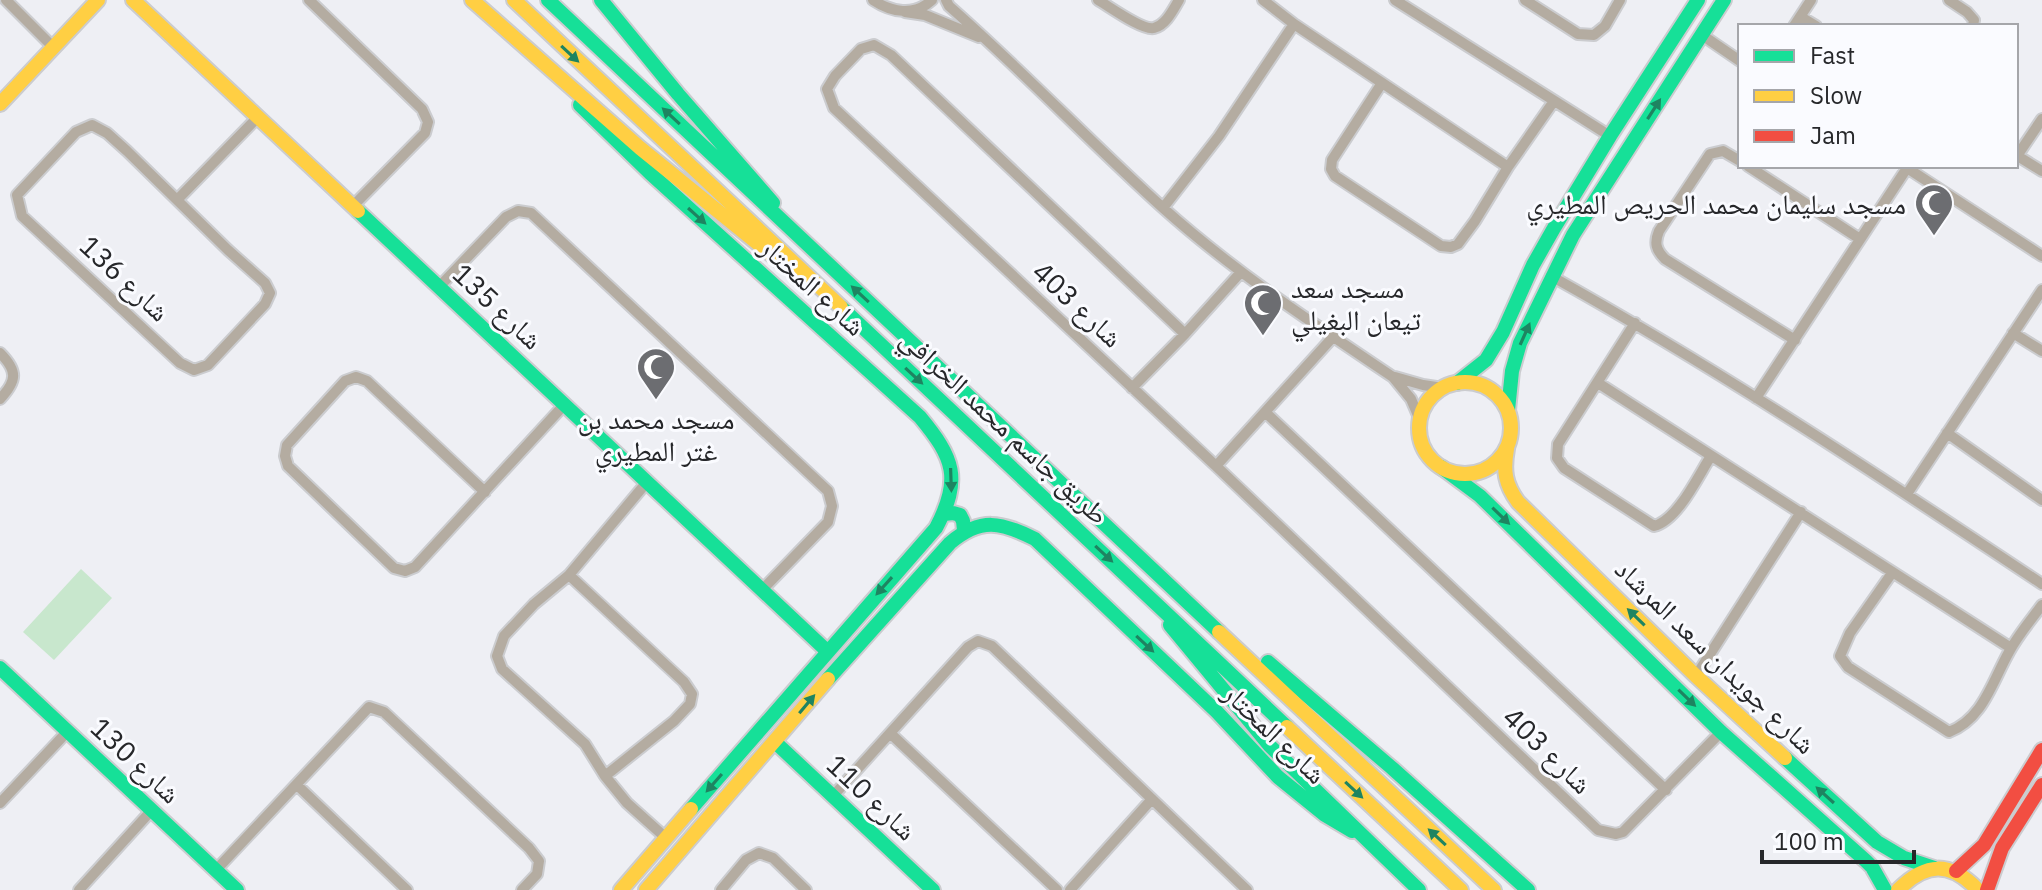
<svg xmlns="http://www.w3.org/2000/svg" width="2042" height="890" viewBox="0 0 2042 890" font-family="'IBM Plex Sans','Noto Naskh Arabic',sans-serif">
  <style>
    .green { fill: #c8e7cd }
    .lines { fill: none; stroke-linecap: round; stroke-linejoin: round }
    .street-casing { stroke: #cbcccf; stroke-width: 14 }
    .fast-casing { stroke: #cbcccf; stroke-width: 18 }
    .slow-casing { stroke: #cbcccf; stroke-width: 18 }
    .jam-casing { stroke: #cbcccf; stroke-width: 18 }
    .street { stroke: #b4aca1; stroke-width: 10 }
    .fast { stroke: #16e098; stroke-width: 14 }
    .slow { stroke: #ffcf43; stroke-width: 14 }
    .jam { stroke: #f24e42; stroke-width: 14 }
    .oneway { fill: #1e8461 }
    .labels { text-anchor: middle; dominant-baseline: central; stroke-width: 6; stroke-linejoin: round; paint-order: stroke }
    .poi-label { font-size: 28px; fill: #26272a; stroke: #fafbff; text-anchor: end }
    .street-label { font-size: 28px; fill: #26272a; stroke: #fafbff }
  </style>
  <rect width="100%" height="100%" fill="#eeeff4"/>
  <path class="green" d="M81 569 112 598 54 660 23 632Z"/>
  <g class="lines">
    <g class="street-casing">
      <path id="street" d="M6 0 53 47
        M309 0 422 109 428 122 425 133 353 206
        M873 0C891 12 914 17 932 0
        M946 0 949 6C1022 70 1089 141 1162 207 1233 271 1314 324 1393 377L1411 399 1420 420
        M1098 0C1110 7 1143 31 1154 28 1166 25 1173 10 1179 0
        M1263 0 1294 24 1508 167
        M1395 0 1610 136
        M1525 0 1578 34 1594 35 1605 26 1620 0
        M1949 0 1967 12 1974 20 1973 26
        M905 12 925 15 979 37
        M1801 17 1816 26
        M1794 26 1811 0
        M1702 35 1740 61
        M1382 83 1332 160 1331 169 1335 176 1441 246 1451 247 1458 244 1475 221 1508 167 1554 101
        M92 125 107 133 127 151 228 250 265 283 270 293 265 304 208 365 194 370 180 363 22 216 17 195 76 132Z
        M2016 155 2042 171
        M2017 156 2042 119
        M1740 161 1723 151 1710 154 1659 231C1654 243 1656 250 1665 259L1795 340
        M1748 166 1860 239
        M1904 166 2042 256
        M177 200 258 117
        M1163 208 1219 136 1294 24
        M1551 276C1720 370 1881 477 2042 584
        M439 287 506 217 518 211 531 213 828 491 832 506 828 522 762 590
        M1635 323 1558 444 1557 458 1564 468 1654 526C1678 520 1698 476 1711 456
        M2013 333 2042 351
        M1185 334 891 55 874 45 861 49 835 76 827 89 834 108 1216 466 1598 830 1616 834 1623 832 1721 732
        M0 353C18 371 17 381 0 399
        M1395 377 1423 385 1443 388
        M1598 383 2011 648
        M1132 388 1185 334 1241 272
        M1756 398 1907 168
        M1265 412 1666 790
        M1947 433 2042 500
        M1216 466 1333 337
        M485 492 367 381 356 377 345 381 287 445 285 456 288 466 394 568 405 571 415 567 564 405
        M1907 494 2042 290
        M1892 573 1850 633 1840 656 1848 667 1949 732C1983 719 1992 682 2009 652 2018 635 2031 620 2042 605
        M569 575 684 682 692 694 690 704 674 721 605 776 585 744 502 669 497 656 504 636 534 604 569 575 647 482
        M1696 676 1801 512
        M891 734 1057 890
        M605 776 627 803 666 838
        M297 785 407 890
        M833 796 968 647 978 641 992 646 1247 890
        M0 803 67 732
        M216 870 369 707 384 712 529 848 539 861 537 874 522 890
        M79 890 151 811
        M721 890 746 860 759 853 773 858 806 890
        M1070 890 1152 799"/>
    </g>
    <g class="fast-casing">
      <path id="fast" d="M548 0 1219 632
        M601 0 678 94 773 203
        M580 105 650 173 920 417C954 458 962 479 936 528L691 809
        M358 211 827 651
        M841 307 1287 727
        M1457 383 1486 360 1503 332 1533 265 1554 228 1610 136 1698 0
        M1508 410 1512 371 1520 343 1573 235 1724 0
        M1441 467 1480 496 1721 732 1866 861 1872 867 1885 890
        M944 514 953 513 960 515 963 521 964 530
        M1170 625 1270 746 1419 890
        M1268 662 1392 768 1528 890
        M0 668 237 890
        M828 679 950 543C981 517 1001 522 1035 539L1217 712 1278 777 1325 815 1352 831
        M775 742 933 890
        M1785 758 1877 842 1904 858 1934 868"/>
    </g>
    <g class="slow-casing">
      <path id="slow" d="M133 0 358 211
        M472 0 640 148 782 263
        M514 0 841 307
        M0 104 98 0
        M1419 428a46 46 0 1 1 92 0a46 46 0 1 1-92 0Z
        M1507 449C1503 471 1505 484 1518 502L1696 676 1785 758
        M1219 632 1494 890
        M1287 727 1461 890
        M621 890 691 809
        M646 890 828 679
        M1898 890C1926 862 1950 861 1978 890"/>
    </g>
    <g class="jam-casing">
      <path id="jam" d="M1956 871 1984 845 2042 750
        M1987 890 2002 848 2042 785"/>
    </g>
    <use href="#street" class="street"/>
    <use href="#fast" class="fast"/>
    <use href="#slow" class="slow"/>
    <use href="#jam" class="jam"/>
  </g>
  <defs><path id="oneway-solid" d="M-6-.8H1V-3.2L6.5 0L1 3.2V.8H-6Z" transform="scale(2)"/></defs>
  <g class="oneway">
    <use href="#oneway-solid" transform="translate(570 54) rotate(43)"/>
    <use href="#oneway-solid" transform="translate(1654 109) rotate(-57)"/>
    <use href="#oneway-solid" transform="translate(671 116) rotate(-137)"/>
    <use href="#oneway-solid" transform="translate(697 216) rotate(42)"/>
    <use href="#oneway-solid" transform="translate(860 294) rotate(-137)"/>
    <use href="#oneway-solid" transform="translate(1525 334) rotate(-66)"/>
    <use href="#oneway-solid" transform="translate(914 376) rotate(43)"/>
    <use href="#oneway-solid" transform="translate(951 480) rotate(88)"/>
    <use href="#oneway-solid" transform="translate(1501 516) rotate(44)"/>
    <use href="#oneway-solid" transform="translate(1104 554) rotate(43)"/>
    <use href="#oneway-solid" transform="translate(884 586) rotate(132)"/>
    <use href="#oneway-solid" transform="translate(1636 617) rotate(-136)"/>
    <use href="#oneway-solid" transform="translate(1145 644) rotate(43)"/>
    <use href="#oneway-solid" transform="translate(1687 698) rotate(44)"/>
    <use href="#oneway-solid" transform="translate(807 704) rotate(-50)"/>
    <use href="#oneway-solid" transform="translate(714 783) rotate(131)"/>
    <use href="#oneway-solid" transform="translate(1354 790) rotate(43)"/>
    <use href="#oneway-solid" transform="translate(1825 795) rotate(-138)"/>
    <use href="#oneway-solid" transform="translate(1437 837) rotate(-137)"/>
  </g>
  <defs>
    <g id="mosque-pin" transform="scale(2)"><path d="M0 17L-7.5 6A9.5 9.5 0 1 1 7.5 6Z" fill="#6c6d71" stroke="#fafbff"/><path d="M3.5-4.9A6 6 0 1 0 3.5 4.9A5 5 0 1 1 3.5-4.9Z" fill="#fff"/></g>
  </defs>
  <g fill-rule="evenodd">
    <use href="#mosque-pin" x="1934" y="203"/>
    <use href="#mosque-pin" x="1263" y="303"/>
    <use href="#mosque-pin" x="656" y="367"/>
  </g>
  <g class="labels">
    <g class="poi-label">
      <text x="1906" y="203">مسجد سليمان محمد الحريص المطيري</text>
      <text x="1291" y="287" text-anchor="start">مسجد سعد<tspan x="1291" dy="32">تيعان البغيلي</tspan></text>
      <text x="656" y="418" text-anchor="middle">مسجد محمد بن<tspan x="656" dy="32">غتر المطيري</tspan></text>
    </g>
    <g class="street-label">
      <text transform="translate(125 278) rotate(43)">شارع 136</text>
      <text transform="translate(813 286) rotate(42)">شارع المختار</text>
      <text transform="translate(1078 304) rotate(43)">شارع 403</text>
      <text transform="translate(498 306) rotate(43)">شارع 135</text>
      <text transform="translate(1005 426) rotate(43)">طريق جاسم محمد الخرافي</text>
      <text transform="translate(1716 656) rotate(44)">شارع جويدان سعد المرشاد</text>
      <text transform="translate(1275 733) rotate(44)">شارع المختار</text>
      <text transform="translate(1548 750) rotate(44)">شارع 403</text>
      <text transform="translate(136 760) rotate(43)">شارع 130</text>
      <text transform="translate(872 797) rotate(43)">شارع 110</text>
    </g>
  </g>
  <rect x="1738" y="24" width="280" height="144" fill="#fafbff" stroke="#a5a6aa" stroke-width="2"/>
  <rect x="1754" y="50" width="40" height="12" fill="#16e098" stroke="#a5a6aa" stroke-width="2"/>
  <text x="1810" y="64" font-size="24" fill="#26272a">Fast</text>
  <rect x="1754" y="90" width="40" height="12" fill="#ffcf43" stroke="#a5a6aa" stroke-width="2"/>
  <text x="1810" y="104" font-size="24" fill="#26272a">Slow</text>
  <rect x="1754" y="130" width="40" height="12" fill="#f24e42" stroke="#a5a6aa" stroke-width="2"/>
  <text x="1810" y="144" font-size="24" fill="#26272a">Jam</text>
  <path d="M1762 850v12h152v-12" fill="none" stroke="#26272a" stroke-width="4"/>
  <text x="1774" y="850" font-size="24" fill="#26272a" stroke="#fafbff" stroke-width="6" paint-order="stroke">100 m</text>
</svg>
